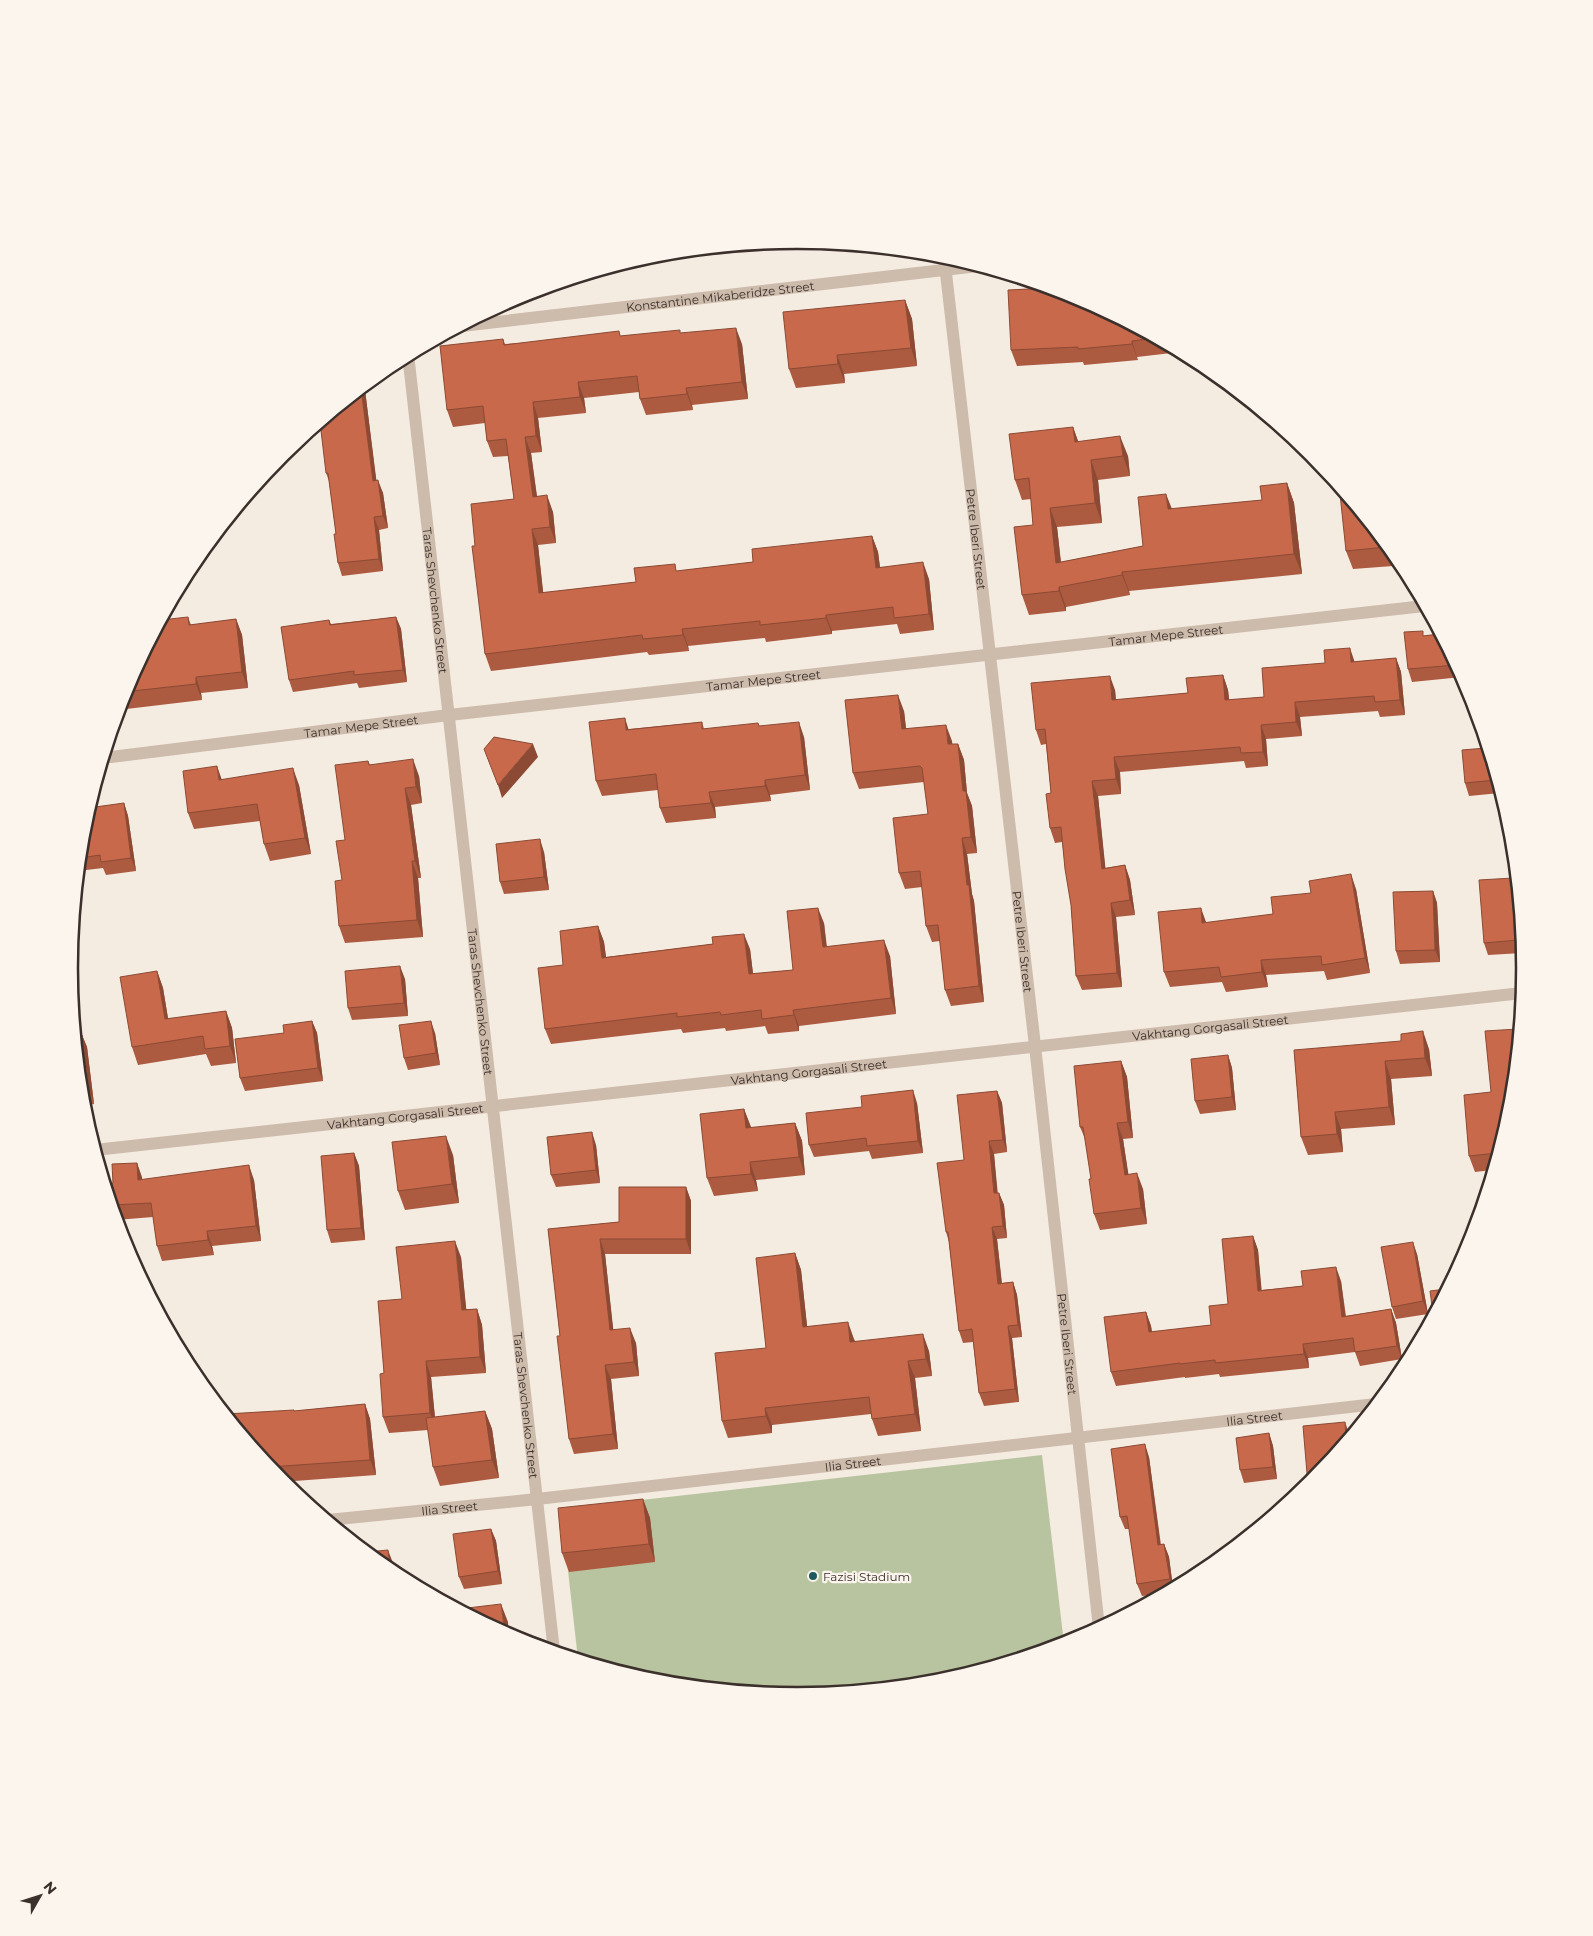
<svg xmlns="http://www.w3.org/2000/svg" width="1593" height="1936" viewBox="0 0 1593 1936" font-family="Montserrat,sans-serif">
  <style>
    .green { fill: #b8c4a0 }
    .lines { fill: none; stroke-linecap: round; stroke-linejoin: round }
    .minor { stroke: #cdbbac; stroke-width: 12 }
    .wall { fill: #ac5a40 }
    .shaded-wall { fill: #8c4a34 }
    .building { fill: #c8694b; stroke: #8c4a34 }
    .poi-dot { fill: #1f5a5e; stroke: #fbf5ee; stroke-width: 2 }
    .labels { text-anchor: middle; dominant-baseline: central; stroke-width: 4.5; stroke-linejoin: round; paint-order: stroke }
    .street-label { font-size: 12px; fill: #3b302b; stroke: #fbf5ee }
    .poi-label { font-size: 12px; fill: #3b302b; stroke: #fbf5ee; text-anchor: start }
    .rim { fill: none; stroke: #3b302b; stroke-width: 2.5 }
  </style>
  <rect width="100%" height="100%" fill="#f4ebe1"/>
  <path class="green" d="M1042 1455 1064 1644 938 1682 796 1696 654 1682 578 1659 561 1509Z"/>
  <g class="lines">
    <g class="minor">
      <path id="s1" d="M944 256 1035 1046 1099 1628"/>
      <path id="s2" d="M462 326 978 266"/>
      <path id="s3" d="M408 354 554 1651"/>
      <path id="s4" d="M103 758 449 715 1424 606"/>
      <path id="s5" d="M95 1150 1522 993"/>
      <path id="s6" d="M328 1520 537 1499 1376 1404"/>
    </g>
  </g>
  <path class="wall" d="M652 255V262L613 267Z
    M1075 296 1180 352 1137 357 1138 360 1084 365 1083 362 1017 366 1011 350Z
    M905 300 912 319 917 366 844 374 845 383 796 388 789 369Z
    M681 333 742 344 748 399 692 405 693 410 646 415 640 399 639 392 584 398 586 413 538 418 542 452 531 453 537 496 553 512 556 543 538 545 543 593 636 582 678 571 753 562 872 536 878 552 880 567 929 579 934 630 900 634 897 624 832 631V634L766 642 765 638 688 646 689 651 649 655 647 652 491 671 485 654 475 546 514 499 508 456 493 457 487 441 485 423 453 427 447 410 503 339 505 344 621 336Z
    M365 390 376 480 383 493 388 528 379 530 383 571 342 576 338 563 336 534 329 481 326 473Z
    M1073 427 1078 441 1128 456 1130 476 1098 480 1102 523 1057 527 1061 562 1143 546 1172 509 1262 500 1287 483 1294 503 1302 574 1129 591 1130 595 1066 607V611L1029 615 1022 595 1033 525 1031 499 1022 500 1015 480Z
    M1344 494 1397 558 1392 559 1393 566 1353 569 1346 551Z
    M188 617 191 625 236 619 242 635 248 688 201 693 202 700 118 710 124 689Z
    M396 617 401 629 407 682 359 688 357 683 293 692 289 680 329 620 331 624Z
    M1439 634 1462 677 1412 682 1408 669 1424 636Z
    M1396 658 1401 672 1405 715 1380 717 1378 711 1300 717 1302 736 1266 739 1268 766 1246 768 1244 761 1120 772 1121 794 1098 796 1105 868 1125 865 1130 880 1135 915 1116 917 1122 987 1082 990 1076 976 1071 905 1062 842 1055 843 1050 828 1051 793 1046 744 1041 745 1036 730 1115 690 1116 700 1188 693 1223 675 1228 690 1229 700 1264 697 1355 662Z
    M904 711 906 729 952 741V744H958L964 760 967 793 972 806 977 853 967 854 972 894 974 901 984 1002 951 1006 945 990 940 941 932 942 926 926 922 887 905 889 899 873 928 814 924 782 859 789 853 773Z
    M702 722 704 729 759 726 804 737 810 790 770 795 771 801 715 807 716 818 666 823 660 808 658 790 602 796 596 781 629 729Z
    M1486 748 1500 793 1469 796 1465 783Z
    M368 761 370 765 419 776 422 803 411 805 421 878H418L423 937 345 943 339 926 345 840Z
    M222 780 299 785 311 854 270 861 264 844 260 821 194 829 188 813Z
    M124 803 128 816 136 871 106 875 103 868 78 871 83 826Z
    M544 852 549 890 504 894 500 882Z
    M1513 878 1516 886 1522 953 1488 955 1484 943Z
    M1356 889 1370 973 1327 980 1324 971 1266 975 1268 987 1226 992 1222 982 1170 987 1164 972 1206 923 1273 914 1311 893Z
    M1433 891 1437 903 1440 962 1400 964 1396 951Z
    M824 923 827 947 890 956 896 1014 799 1026V1031L768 1034 765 1026 726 1031 725 1028 683 1033 681 1029 551 1044 545 1029 563 965 598 926 604 942 606 957 713 944 750 949 753 974 793 970Z
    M157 971 163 988 168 1019 226 1011 232 1028 236 1063 211 1066 206 1054 138 1065 132 1047Z
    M405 979 408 1016 352 1020 348 1008Z
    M312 1021 317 1033 323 1081 245 1091 240 1078 284 1033Z
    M435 1033 440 1065 408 1070 404 1058Z
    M75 1035H82L87 1047 94 1104 82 1106Z
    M1429 1049 1432 1076 1391 1079 1395 1125 1341 1129 1343 1152 1308 1155 1301 1137 1294 1050Z
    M1228 1055 1232 1068 1236 1110 1200 1114 1195 1101Z
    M1121 1061 1127 1077 1133 1138 1123 1139 1128 1174 1143 1189 1147 1224 1100 1230 1094 1214 1091 1179 1086 1141 1080 1127Z
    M997 1091 1002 1103 1007 1152 994 1154 997 1193H999L1004 1205 1007 1238 997 1239 1002 1283 1013 1282 1017 1295 1022 1337 1012 1338 1019 1402 984 1406 979 1393 973 1342 963 1343 959 1331 949 1242 946 1232Z
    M917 1103 923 1153 872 1159 869 1151 814 1157 809 1145Z
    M744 1109 751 1128 795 1123 802 1141 805 1175 756 1180 758 1191 714 1196 707 1178Z
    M1510 1110 1492 1170 1475 1172 1469 1156Z
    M596 1145 600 1183 556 1187 551 1175Z
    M354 1153 359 1166 365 1240 331 1243 327 1230Z
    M453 1155 459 1203 405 1210 398 1191Z
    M137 1163 142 1180H254L261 1241 212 1246 214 1255 162 1261 157 1246 153 1217 116 1220 105 1184 113 1183Z
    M686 1187 691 1201V1254H605L613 1330 636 1343 639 1376 611 1379 618 1449 574 1454 569 1439 560 1336 548 1229 619 1222Z
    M1253 1236 1258 1250 1261 1290 1303 1286 1341 1281 1346 1316 1391 1309 1396 1323 1402 1359 1360 1366 1355 1352 1308 1358 1309 1368 1220 1377 1219 1374 1185 1378V1377L1116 1386 1111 1372 1146 1312 1151 1326 1152 1332 1211 1325 1228 1304Z
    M795 1253 801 1270 807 1326 854 1339 855 1341 929 1351 932 1376 915 1378 921 1431 878 1436 872 1419 871 1414 772 1425V1433L728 1438 722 1421 766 1348Z
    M1417 1254 1428 1314 1396 1319 1392 1307Z
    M461 1257 466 1309H477L482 1325 486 1373 431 1377 435 1417 485 1411 492 1429 499 1478 440 1486 433 1467 428 1430 389 1433 383 1417 384 1373 402 1299Z
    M365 1404 370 1419 376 1475 281 1482 226 1414 294 1411Z
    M1269 1433 1273 1446 1277 1479 1244 1483 1240 1470Z
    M1149 1457 1161 1545 1164 1544 1169 1557 1173 1588 1162 1594 1142 1596 1137 1584 1129 1529H1125L1120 1517Z
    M643 1499 650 1518 655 1562 569 1572 562 1553Z
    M491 1529 496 1541 502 1584 464 1589 459 1577Z"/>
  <path class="shaded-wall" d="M905 300 912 319 917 366 911 348Z
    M736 328 742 344 748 399 742 382Z
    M1132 341 1137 357 1138 360 1132 344Z
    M837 355 844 374 845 383 838 364Z
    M578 382 584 398 586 413 580 397Z
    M363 387 365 390 378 493 373 481 361 388Z
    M686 388 692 405 693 410 687 394Z
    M533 402 538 418 542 452 536 436Z
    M1073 427 1080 447 1075 442Z
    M1120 436 1128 456 1130 476 1123 456Z
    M525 437 531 453 539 513 533 497Z
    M1091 460 1098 480 1102 523 1095 503Z
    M378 480 383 493 388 528 383 516Z
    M1287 483 1294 503 1302 574 1294 554Z
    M1166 494 1174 514 1168 509Z
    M547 495 553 512 556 543 550 527Z
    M1050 508 1057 527 1063 583 1056 563Z
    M374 517 379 530 383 571 379 559Z
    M532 529 538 545 545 609 539 593Z
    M872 536 878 552 882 584 876 568Z
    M1385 544 1387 546 1392 559 1393 566Z
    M923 562 929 579 934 630 929 614Z
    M1122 572 1129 591 1130 595 1122 575Z
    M1059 587 1066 607V611L1059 591Z
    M826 615 832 631V634L826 618Z
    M396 617 401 629 407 682 403 670Z
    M236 619 242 635 248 688 242 672Z
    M682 629 688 646 689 651 683 635Z
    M1350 648 1355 663 1351 662Z
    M1396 658 1401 672 1405 715 1400 700Z
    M1223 675 1228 690 1231 715 1225 700Z
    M1110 676 1115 690 1117 714 1112 700Z
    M196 677 201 693 202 700 196 684Z
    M898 695 904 711 908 745 902 729Z
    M1295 702 1300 717 1302 736 1296 722Z
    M625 718 630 734 626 730Z
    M799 722 804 737 810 790 805 775Z
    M946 725 952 741 954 760 948 744Z
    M1261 725 1266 739 1268 766 1263 752Z
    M533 744 538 757 502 798 498 785Z
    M958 744 964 760 967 793 972 806 977 853 971 837 963 791Z
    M1114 757 1120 772 1121 794 1116 779Z
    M413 759 419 776 422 803 416 787Z
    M217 766 223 783 219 780Z
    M293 768 299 785 311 854 305 838Z
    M765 780 770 795 771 801 765 786Z
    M1092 781 1098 796 1107 883 1102 869Z
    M405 788 411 805 421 878 415 861Z
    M709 792 715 807 716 818 711 803Z
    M124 803 128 816 136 871 131 858Z
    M962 838 967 854 972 894 974 901 984 1002 979 986Z
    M540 839 544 852 549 890 544 877Z
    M412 861 418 878 423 937 417 920Z
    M1125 865 1130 880 1135 915 1130 900Z
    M1351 874 1356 889 1370 973 1365 958Z
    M1513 878 1516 886 1522 953 1518 940Z
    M1433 891 1437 903 1440 962 1435 950Z
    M1111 903 1116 917 1122 987 1117 973Z
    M818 908 824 923 828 963 823 947Z
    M1201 908 1206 922 1202 923Z
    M598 926 604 942 608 973 602 958Z
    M744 934 750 949 755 990 749 974Z
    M884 940 890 956 896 1014 891 998Z
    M1261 960 1266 975 1268 987 1262 972Z
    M400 966 405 979 408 1016 404 1003Z
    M157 971 163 988 171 1036 165 1019Z
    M793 1010 799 1026V1031L794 1015Z
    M226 1011 232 1028 236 1063 230 1046Z
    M312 1021 317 1033 323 1081 318 1068Z
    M431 1021 435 1033 440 1065 436 1053Z
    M1423 1031 1429 1049 1432 1076 1425 1058Z
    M82 1035 87 1047 94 1104 90 1091Z
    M1228 1055 1232 1068 1236 1110 1232 1097Z
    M1121 1061 1127 1077 1133 1138 1128 1122Z
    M1385 1061 1391 1079 1395 1125 1389 1107Z
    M913 1090 917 1103 923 1153 918 1141Z
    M997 1091 1002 1103 1007 1152 1003 1140Z
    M744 1109 751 1127 753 1146 746 1128Z
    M1335 1112 1341 1129 1343 1152 1337 1134Z
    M795 1123 802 1141 805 1175 799 1157Z
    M1117 1123 1123 1139 1131 1191 1125 1175Z
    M592 1132 596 1145 600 1183 596 1170Z
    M446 1136 453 1155 459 1203 452 1184Z
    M989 1141 994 1154 999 1206 994 1193Z
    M354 1153 359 1166 365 1240 361 1228Z
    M750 1162 756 1180 758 1191 751 1174Z
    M137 1163 142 1177 143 1195 138 1180Z
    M249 1165 254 1180 261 1241 256 1226Z
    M1137 1173 1143 1189 1147 1224 1141 1208Z
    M686 1187 691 1201V1254L686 1239Z
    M999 1193 1004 1205 1007 1238 1003 1226Z
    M992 1227 997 1239 1003 1296 998 1284Z
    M207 1231 212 1246 214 1255 208 1240Z
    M1253 1236 1258 1250 1263 1305 1258 1291Z
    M600 1239 605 1254 615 1345 610 1330Z
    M455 1241 461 1257 468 1326 462 1310Z
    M1413 1242 1417 1254 1428 1314 1423 1301Z
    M795 1253 801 1270 809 1344 803 1327Z
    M1336 1267 1341 1281 1347 1331 1342 1317Z
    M1013 1282 1017 1295 1022 1337 1018 1325Z
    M477 1309 482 1325 486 1373 480 1357Z
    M1391 1309 1396 1323 1402 1359 1397 1346Z
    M1146 1312 1151 1326 1154 1346 1149 1332Z
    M848 1322 854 1339 857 1359 850 1342Z
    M1008 1326 1012 1338 1019 1402 1015 1389Z
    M630 1328 636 1343 639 1376 634 1362Z
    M923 1334 929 1351 932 1376 926 1359Z
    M1303 1344 1308 1358 1309 1368 1304 1354Z
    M426 1361 431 1377 436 1429 430 1413Z
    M908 1361 915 1378 921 1431 915 1414Z
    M605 1365 611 1379 618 1449 613 1434Z
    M365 1404 370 1419 376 1475 370 1460Z
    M765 1408 772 1425V1433L766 1416Z
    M485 1411 492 1429 499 1478 492 1460Z
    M1345 1422 1350 1436 1346 1440Z
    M1269 1433 1273 1446 1277 1479 1273 1467Z
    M1145 1444 1149 1457 1162 1558 1158 1545Z
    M643 1499 650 1518 655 1562 649 1544Z
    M491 1529 496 1541 502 1584 498 1571Z
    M1164 1544 1169 1557 1173 1588 1170 1579Z
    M388 1550 393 1563 394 1574 390 1571Z
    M501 1604 508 1622 509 1636 505 1633Z"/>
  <path class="building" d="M1050 288 1075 296 1155 338 1132 341V344L1078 349V347L1011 350 1008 290Z
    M905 300 911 348 837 355 838 364 789 369 783 312Z
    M736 328 742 382 686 388 687 394 640 399 637 376 578 382 580 397 533 402 536 436 525 437 533 497 547 495 550 527 532 529 539 593 636 582 634 568 675 564 676 571 753 562 752 549 872 536 876 568 923 562 929 614 894 618 893 607 826 615V618L760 625V621L682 629 683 635 643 639 642 635 485 654 472 546H475L471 504 514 499 506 439 487 441 483 406 447 410 440 346 503 339 504 345 619 331 620 336 680 330V333Z
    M361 388 373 481 378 480 383 516 374 517 379 559 338 563 334 534H336L328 473H326L320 422Z
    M1073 427 1075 442 1120 436 1123 456 1091 460 1095 503 1050 508 1056 563 1143 546 1138 497 1166 494 1168 509 1262 500 1260 486 1287 483 1294 554 1122 572V575L1059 587V591L1022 595 1014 527 1033 525 1029 478 1015 480 1009 434Z
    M1340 494H1344L1385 544 1386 547 1346 551Z
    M188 617 189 625 236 619 242 672 196 677V684L123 692 161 620Z
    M396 617 403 670 354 675V671L289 680 281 627 329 620 330 625Z
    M1423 631V636L1439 634 1456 665 1408 669 1404 632Z
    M1350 648 1351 662 1396 658 1400 700 1375 702 1374 696 1295 702 1296 722 1261 725 1263 752 1241 753 1240 747 1114 757 1116 779 1092 781 1102 869 1125 865 1130 900 1111 903 1117 973 1076 976 1071 905 1065 869 1061 827 1050 828 1046 794 1051 793 1045 729 1036 730 1031 683 1110 676 1112 700 1188 693 1186 678 1223 675 1225 700 1264 697 1262 668 1325 663 1324 650Z
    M898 695 902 729 946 725 948 744H958L963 791H966L971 837 962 838 967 885H969L979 986 945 990 938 925 926 926 920 871 899 873 893 818 928 814 922 768 920 766 853 773 845 700Z
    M625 718 626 730 702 722V729L758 723 759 726 799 722 805 775 765 780V786L709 792 711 803 660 808 656 774 596 781 589 722Z
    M494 737 533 744 498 785 484 749Z
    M1486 748 1496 780 1465 783 1462 750Z
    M413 759 416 787 405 788 415 861H412L417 920 339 926 335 881 342 880 336 841 345 840 335 765 368 761 369 765Z
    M217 766 219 780 293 768 305 838 264 844 257 804 188 813 183 771Z
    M124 803 131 858 101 862 100 855 80 858 83 826 88 808Z
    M540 839 544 877 500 882 496 844Z
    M1351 874 1365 958 1322 965 1321 956 1261 960 1262 972 1221 977 1219 967 1164 972 1158 912 1201 908 1202 923 1273 914 1271 897 1311 893 1309 881Z
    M1513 878 1518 940 1484 943 1479 880Z
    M1433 891 1435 950 1396 951 1393 892Z
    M818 908 823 947 884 940 891 998 793 1010 794 1015 762 1019 761 1010 721 1015 720 1012 677 1017V1013L545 1029 538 968 563 965 560 931 598 926 602 958 713 944 712 937 744 934 749 974 793 970 787 911Z
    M400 966 404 1003 348 1008 345 971Z
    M157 971 165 1019 226 1011 230 1046 205 1049 203 1036 132 1047 120 977Z
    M312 1021 318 1068 240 1078 235 1039 284 1033 283 1025Z
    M431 1021 436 1053 404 1058 399 1025Z
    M1518 1029 1510 1110 1497 1153 1469 1156 1464 1095 1491 1092 1485 1031Z
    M1423 1031 1425 1058 1385 1061 1389 1107 1335 1112 1337 1134 1301 1137 1294 1050 1401 1041V1034Z
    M75 1035H82L90 1091 81 1092Z
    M1228 1055 1232 1097 1195 1101 1191 1059Z
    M1121 1061 1128 1122 1117 1123 1125 1175 1137 1173 1141 1208 1094 1214 1089 1179H1091L1083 1127H1080L1074 1066Z
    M913 1090 918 1141 867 1146 866 1138 809 1145 806 1113 862 1107 861 1096Z
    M997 1091 1003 1140 989 1141 994 1193H999L1003 1226 992 1227 998 1284 1013 1282 1018 1325 1008 1326 1015 1389 979 1393 972 1329 959 1331 948 1232H946L937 1163 964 1160 957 1095Z
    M744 1109 746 1128 795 1123 799 1157 750 1162 751 1174 707 1178 700 1114Z
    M592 1132 596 1170 551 1175 547 1137Z
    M446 1136 452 1184 398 1191 392 1142Z
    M354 1153 361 1228 327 1230 321 1156Z
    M137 1163 138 1180 249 1165 256 1226 207 1231 208 1240 157 1246 151 1203 112 1205 105 1184 113 1183 112 1164Z
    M619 1187H686V1239H600L610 1330 630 1328 634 1362 605 1365 613 1434 569 1439 557 1336H560L548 1229 619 1222Z
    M1253 1236 1258 1291 1303 1286 1301 1271 1336 1267 1342 1317 1391 1309 1397 1346 1355 1352 1353 1338 1303 1344 1304 1354 1215 1363V1360L1180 1364V1363L1111 1372 1104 1317 1146 1312 1149 1332 1211 1325 1209 1306 1228 1304 1222 1239Z
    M455 1241 462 1310 477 1309 480 1357 426 1361 430 1413 383 1417 380 1374 384 1373 378 1301 402 1299 396 1247Z
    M1413 1242 1423 1301 1392 1307 1381 1247Z
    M795 1253 803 1327 848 1322 850 1342 923 1334 926 1359 908 1361 915 1414 872 1419 869 1397 765 1408 766 1416 722 1421 715 1353 766 1348 756 1258Z
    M1446 1289 1433 1313 1430 1291Z
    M365 1404 370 1460 269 1467 226 1414 294 1410V1411Z
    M485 1411 492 1460 433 1467 426 1418Z
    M1345 1422 1346 1440 1308 1485 1303 1426Z
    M1269 1433 1273 1467 1240 1470 1236 1438Z
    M1145 1444 1158 1545 1164 1544 1170 1579 1137 1584 1127 1516 1120 1517 1111 1449Z
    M643 1499 649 1544 562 1553 558 1508Z
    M491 1529 498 1571 459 1577 453 1534Z
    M388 1550 390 1571 367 1552Z
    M501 1604 505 1633 459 1609Z"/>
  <circle class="poi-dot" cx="813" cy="1576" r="5"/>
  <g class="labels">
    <g class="street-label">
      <text stroke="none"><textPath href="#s2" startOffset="260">Konstantine Mikaberidze Street</textPath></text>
      <text stroke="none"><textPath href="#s1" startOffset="285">Petre Iberi Street</textPath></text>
      <text stroke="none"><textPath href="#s3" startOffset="248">Taras Shevchenko Street</textPath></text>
      <text stroke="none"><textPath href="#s4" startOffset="1070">Tamar Mepe Street</textPath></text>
      <text stroke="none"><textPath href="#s4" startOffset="665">Tamar Mepe Street</textPath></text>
      <text stroke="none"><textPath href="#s4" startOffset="260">Tamar Mepe Street</textPath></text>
      <text stroke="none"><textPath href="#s1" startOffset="690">Petre Iberi Street</textPath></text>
      <text stroke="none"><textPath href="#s3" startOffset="652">Taras Shevchenko Street</textPath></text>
      <text stroke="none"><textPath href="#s5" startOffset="1122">Vakhtang Gorgasali Street</textPath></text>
      <text stroke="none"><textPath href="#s5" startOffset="718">Vakhtang Gorgasali Street</textPath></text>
      <text stroke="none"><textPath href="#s5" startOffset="312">Vakhtang Gorgasali Street</textPath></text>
      <text stroke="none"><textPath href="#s1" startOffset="1095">Petre Iberi Street</textPath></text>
      <text stroke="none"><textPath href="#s3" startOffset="1058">Taras Shevchenko Street</textPath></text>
      <text stroke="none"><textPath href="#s6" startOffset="932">Ilia Street</textPath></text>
      <text stroke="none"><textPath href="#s6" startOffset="528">Ilia Street</textPath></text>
      <text stroke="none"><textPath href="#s6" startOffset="122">Ilia Street</textPath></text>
    </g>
    <g class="poi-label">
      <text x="823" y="1576">Fazisi Stadium</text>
    </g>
  </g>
  <path d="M0 0H1593V1936H0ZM78 968a719 719 0 1 1 1438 0a719 719 0 1 1-1438 0Z" fill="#fbf5ee" fill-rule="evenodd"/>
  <path class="rim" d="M78 968a719 719 0 1 1 1438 0a719 719 0 1 1-1438 0Z"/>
  <g transform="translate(40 1896) rotate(51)" stroke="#fbf5ee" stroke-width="4" paint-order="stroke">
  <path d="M0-4L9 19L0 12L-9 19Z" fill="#3b302b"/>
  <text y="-8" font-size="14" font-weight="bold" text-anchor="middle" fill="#3b302b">N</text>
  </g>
</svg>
